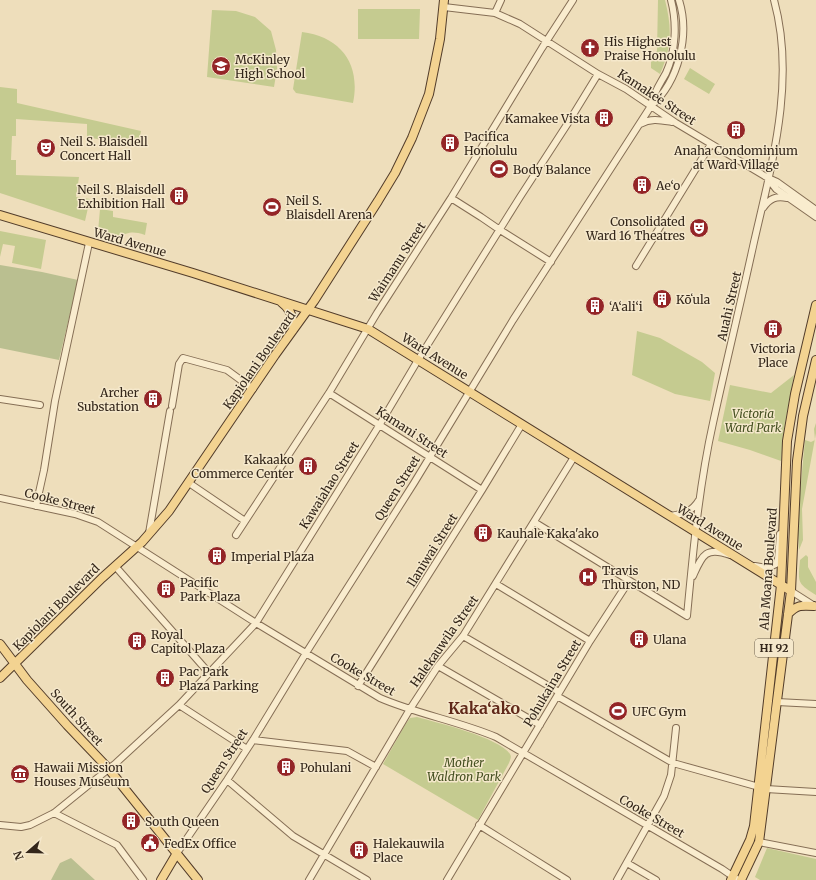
<svg xmlns="http://www.w3.org/2000/svg" width="816" height="880" viewBox="0 0 816 880" font-family="Merriweather,serif">
  <style>
    .green { fill: #c5cb90 }
    .cemetery { fill: #babf90 }
    .lines { fill: none; stroke-linecap: round; stroke-linejoin: round }
    .minor-casing { stroke: #856e55; stroke-width: 8 }
    .major-casing { stroke: #523c2a; stroke-width: 10 }
    .minor { stroke: #f9ecce; stroke-width: 6 }
    .major { stroke: #f3d391; stroke-width: 8 }
    .labels { text-anchor: middle; dominant-baseline: central; stroke-width: 3; stroke-linejoin: round; paint-order: stroke }
    .shield { fill: #f5e8cb; stroke: #6d604f; stroke-width: 1 }
    .shield-label { font-size: 11px; font-weight: bold; fill: #33261a }
    .poi-label { font-size: 12px; fill: #33261a; stroke: #f5e8cb; text-anchor: start }
    .street-label { font-size: 12px; fill: #33261a; stroke: #f5e8cb }
    .park-label { font-size: 12px; font-style: italic; fill: #455021; stroke: #f5e8cb }
    .district-label { font-size: 16px; font-weight: bold; fill: #602819; stroke: #f5e8cb }
  </style>
  <rect width="100%" height="100%" fill="#eedebb"/>
  <path class="green" d="M658 0H665C672 28 672 47 660 74L651 68V56L657 51Z
    M358 9H420L419 39H358Z
    M212 10 236 11 255 17 271 31 276 50 277 69 274 87 207 77Z
    M302 32C341 37 361 64 353 103L296 93 293 89Z
    M690 68 715 84 709 94 684 79Z
    M0 87 17 89V103L141 131 138 147 87 137V124L16 119V136H12L11 160H16V175L79 177 76 197 90 199 85 221 0 193Z
    M100 209 113 211V217L147 223 145 235C132 231 129 232 117 238L98 232Z
    M0 231 46 240 41 269 12 263 15 246 3 244 0 257Z
    M637 331 660 338 702 362 715 373 710 401 675 394 632 375Z
    M794 375 786 418 781 461 750 450 718 441 730 385 771 393Z
    M816 423V433L802 509 803 540 799 550 798 534 800 493 805 440 811 442 815 440 814 429Z
    M806 555 808 557V567L816 582V595C797 583 798 583 800 560Z
    M417 717C438 723 498 737 510 754 512 757 510 760 509 763L478 820 383 764 405 725 410 718Z
    M767 848 816 859V880H760L755 877Z"/>
  <path class="cemetery" d="M0 265 42 272 78 280 59 360 0 348Z
    M71 858 95 880H51L60 863Z"/>
  <g class="lines">
    <g class="minor-casing">
      <path id="minor" d="M444 7 495 13 520 24 598 74 626 89 676 123 768 178 777 182 816 210
        M495 13 501 0
        M651 106C653 93 660 84 666 73 676 51 677 23 671 0
        M640 124C651 118 660 120 672 122
        M769 180 776 189 816 217
        M451 198 481 217 500 230 551 262
        M763 208C770 198 776 196 787 198
        M636 266 711 144
        M329 393 482 490
        M0 399 40 405
        M172 406 179 364 183 358 227 370 253 389
        M189 483 245 521
        M0 498 75 514 98 522 256 623 380 698C417 714 458 721 496 737L722 869 738 880
        M36 506 44 470 55 401 89 243
        M670 516C683 514 692 512 699 500
        M534 522 687 616C693 552 699 486 713 423 726 363 741 302 754 242 772 163 796 80 774 0
        M149 533 170 411
        M236 535 329 393 377 313 451 198 542 48 573 0
        M115 566 209 673
        M755 566 767 568 776 564 778 559 780 534
        M693 576C702 556 705 546 730 555
        M496 584 590 641
        M791 591 813 605
        M463 636 559 692
        M438 666 540 725
        M358 686 482 490 522 424
        M557 696 673 763 766 789 816 792
        M777 702 816 704
        M179 705 247 749
        M253 740 347 751 376 767
        M227 780 293 836 367 880
        M54 813 117 845 143 880
        M0 825 21 827 30 825 54 813 116 763 179 705 256 623 380 424 418 360 520 197 568 123 598 74
        M479 825 567 880
        M759 842 816 853
        M177 853 227 780 253 740 306 653 414 483 513 320 651 106C679 81 690 35 679 0
        M627 863 656 880
        M309 880 410 709 438 666 463 636 574 457
        M447 880 590 641 629 581
        M617 880 664 796 671 775 676 728"/>
    </g>
    <g class="major-casing">
      <path id="major" d="M0 215 193 273 368 329 791 591
        M281 302C291 309 294 318 293 330
        M788 614C797 605 801 605 814 606
        M0 644 27 680 67 725 108 768 198 880
        M0 678 102 578 142 542 169 511 275 355 314 301 378 201 395 173 412 138 429 94 440 39 444 0
        M161 880 177 853
        M731 880 750 840 754 826 781 585 787 441 795 394 816 305
        M741 880 759 842 791 591 797 461 803 416 816 360"/>
    </g>
    <use href="#minor" class="minor"/>
    <use href="#major" class="major"/>
  </g>
  <defs>
    <g id="church-disc" transform="scale(1)"><circle r="9.5" fill="#942527" stroke="#f5e8cb"/><path d="M-1.2-6h2.4v3.5h3.3v2.4h-3.3V6h-2.4V-.1h-3.3v-2.4h3.3Z" fill="#fff"/></g>
    <g id="school-disc" transform="scale(1)"><circle r="9.5" fill="#942527" stroke="#f5e8cb"/><path d="M0-5L7-2L0 1L-7-2ZM-4 1L0 2.5L4 1V4Q0 6-4 4Z" fill="#fff"/></g>
    <g id="building-disc" transform="scale(1)"><circle r="9.5" fill="#942527" stroke="#f5e8cb"/><path d="M-4-6H4V6H1V3H-1V6H-4ZM-2.5-4.3h1.7v1.8h-1.7ZM.8-4.3h1.7v1.8H.8ZM-2.5-1h1.7V.8h-1.7ZM.8-1h1.7V.8H.8Z" fill="#fff"/></g>
    <g id="theatre-disc" transform="scale(1)"><circle r="9.5" fill="#942527" stroke="#f5e8cb"/><path d="M-5-5.5Q0-4 5-5.5V0Q5 5 0 6Q-5 5-5 0ZM-3.3-2.5H-1v1.5H-3.3ZM1-2.5H3.3v1.5H1ZM-2.8 1Q0 5.5 2.8 1Z" fill="#fff"/></g>
    <g id="stadium-disc" transform="scale(1)"><circle r="9.5" fill="#942527" stroke="#f5e8cb"/><path d="M0-5a6.5 5 0 1 0 0 10a6.5 5 0 1 0 0-10ZM-3.5-1.8h7v3.6h-7Z" fill="#fff"/></g>
    <g id="hospital-disc" transform="scale(1)"><circle r="9.5" fill="#942527" stroke="#f5e8cb"/><path d="M-5-5h3v3.5h4V-5h3V5h-3V1.5h-4V5h-3Z" fill="#fff"/></g>
    <g id="museum-disc" transform="scale(1)"><circle r="9.5" fill="#942527" stroke="#f5e8cb"/><path d="M0-6L6-3V-2H-6V-3ZM-5-1h2V3h-2ZM-1-1h2V3h-2ZM3-1h2V3H3ZM-6 4H6V6H-6Z" fill="#fff"/></g>
    <g id="civic-disc" transform="scale(1)"><circle r="9.5" fill="#942527" stroke="#f5e8cb"/><path d="M-.6-6.5H3V-4.5H.6V-3L4-1V1h2V6H-6V1h2V-1L-.6-3ZM-1.2 2.5V6h2.4V2.5Z" fill="#fff"/></g>
  </defs>
  <g fill-rule="evenodd">
    <use href="#church-disc" x="590" y="48"/>
    <use href="#school-disc" x="221" y="66"/>
    <use href="#building-disc" x="604" y="118"/>
    <use href="#building-disc" x="736" y="130"/>
    <use href="#building-disc" x="450" y="143"/>
    <use href="#theatre-disc" x="46" y="148"/>
    <use href="#stadium-disc" x="499" y="169"/>
    <use href="#building-disc" x="642" y="185"/>
    <use href="#building-disc" x="179" y="196"/>
    <use href="#stadium-disc" x="272" y="207"/>
    <use href="#theatre-disc" x="699" y="228"/>
    <use href="#building-disc" x="662" y="299"/>
    <use href="#building-disc" x="595" y="306"/>
    <use href="#building-disc" x="773" y="329"/>
    <use href="#building-disc" x="153" y="399"/>
    <use href="#building-disc" x="308" y="466"/>
    <use href="#building-disc" x="483" y="533"/>
    <use href="#building-disc" x="217" y="556"/>
    <use href="#hospital-disc" x="588" y="577"/>
    <use href="#building-disc" x="166" y="589"/>
    <use href="#building-disc" x="639" y="639"/>
    <use href="#building-disc" x="137" y="641"/>
    <use href="#building-disc" x="165" y="678"/>
    <use href="#stadium-disc" x="618" y="711"/>
    <use href="#building-disc" x="286" y="767"/>
    <use href="#museum-disc" x="20" y="774"/>
    <use href="#building-disc" x="131" y="821"/>
    <use href="#civic-disc" x="150" y="843"/>
    <use href="#building-disc" x="359" y="850"/>
  </g>
  <g class="labels">
    <rect class="shield" x="755" y="639" width="38" height="18" rx="3"/>
    <g class="shield-label">
      <text x="774" y="648">HI 92</text>
    </g>
    <g class="poi-label">
      <text x="604" y="41">His Highest<tspan x="604" dy="14">Praise Honolulu</tspan></text>
      <text x="235" y="59">McKinley<tspan x="235" dy="14">High School</tspan></text>
      <text x="590" y="118" text-anchor="end">Kamakee Vista</text>
      <text x="464" y="136">Pacifica<tspan x="464" dy="14">Honolulu</tspan></text>
      <text x="60" y="141">Neil S. Blaisdell<tspan x="60" dy="14">Concert Hall</tspan></text>
      <text x="736" y="150" text-anchor="middle">Anaha Condominium<tspan x="736" dy="14">at Ward Village</tspan></text>
      <text x="513" y="169">Body Balance</text>
      <text x="656" y="185">Ae‘o</text>
      <text x="165" y="189" text-anchor="end">Neil S. Blaisdell<tspan x="165" dy="14">Exhibition Hall</tspan></text>
      <text x="286" y="200">Neil S.<tspan x="286" dy="14">Blaisdell Arena</tspan></text>
      <text x="685" y="221" text-anchor="end">Consolidated<tspan x="685" dy="14">Ward 16 Theatres</tspan></text>
      <text x="676" y="299">Kōʻula</text>
      <text x="609" y="306">‘A‘ali‘i</text>
      <text x="773" y="348" text-anchor="middle">Victoria<tspan x="773" dy="14">Place</tspan></text>
      <text x="139" y="392" text-anchor="end">Archer<tspan x="139" dy="14">Substation</tspan></text>
      <text x="294" y="459" text-anchor="end">Kakaako<tspan x="294" dy="14">Commerce Center</tspan></text>
      <text x="497" y="533">Kauhale Kaka'ako</text>
      <text x="231" y="556">Imperial Plaza</text>
      <text x="602" y="570">Travis<tspan x="602" dy="14">Thurston, ND</tspan></text>
      <text x="180" y="582">Pacific<tspan x="180" dy="14">Park Plaza</tspan></text>
      <text x="151" y="634">Royal<tspan x="151" dy="14">Capitol Plaza</tspan></text>
      <text x="653" y="639">Ulana</text>
      <text x="179" y="671">Pac Park<tspan x="179" dy="14">Plaza Parking</tspan></text>
      <text x="632" y="711">UFC Gym</text>
      <text x="34" y="767">Hawaii Mission<tspan x="34" dy="14">Houses Museum</tspan></text>
      <text x="300" y="767">Pohulani</text>
      <text x="145" y="821">South Queen</text>
      <text x="164" y="843">FedEx Office</text>
      <text x="373" y="843">Halekauwila<tspan x="373" dy="14">Place</tspan></text>
    </g>
    <g class="street-label">
      <text transform="translate(657 97) rotate(33)">Kamakeʻe Street</text>
      <text transform="translate(130 242) rotate(16)">Ward Avenue</text>
      <text transform="translate(397 262) rotate(-57)">Waimanu Street</text>
      <text transform="translate(729 306) rotate(-77)">Auahi Street</text>
      <text transform="translate(435 356) rotate(32)">Ward Avenue</text>
      <text transform="translate(259 360) rotate(-55)">Kapiolani Boulevard</text>
      <text transform="translate(412 432) rotate(33)">Kamani Street</text>
      <text transform="translate(329 485) rotate(-58)">Kawaiahao Street</text>
      <text transform="translate(397 488) rotate(-58)">Queen Street</text>
      <text transform="translate(60 501) rotate(14)">Cooke Street</text>
      <text transform="translate(710 527) rotate(32)">Ward Avenue</text>
      <text transform="translate(432 550) rotate(-58)">Ilaniwai Street</text>
      <text transform="translate(768 569) rotate(-86)">Ala Moana Boulevard</text>
      <text transform="translate(56 607) rotate(-45)">Kapiolani Boulevard</text>
      <text transform="translate(444 641) rotate(-55)">Halekauwila Street</text>
      <text transform="translate(363 674) rotate(30)">Cooke Street</text>
      <text transform="translate(552 683) rotate(-59)">Pohukaina Street</text>
      <text transform="translate(77 717) rotate(48)">South Street</text>
      <text transform="translate(224 761) rotate(-57)">Queen Street</text>
      <text transform="translate(652 816) rotate(30)">Cooke Street</text>
    </g>
    <g class="park-label">
      <text x="753" y="413">Victoria<tspan x="753" dy="14">Ward Park</tspan></text>
      <text x="464" y="762">Mother<tspan x="464" dy="14">Waldron Park</tspan></text>
    </g>
    <g class="district-label">
      <text x="484" y="708">Kaka‘ako</text>
    </g>
  </g>
  <g transform="translate(28 852) rotate(250)" stroke="#f5e8cb" stroke-width="3" paint-order="stroke">
  <path d="M0-3L7 15L0 10L-7 15Z" fill="#33261a"/>
  <text y="-6" font-size="11" font-weight="bold" text-anchor="middle" fill="#33261a">N</text>
  </g>
</svg>
